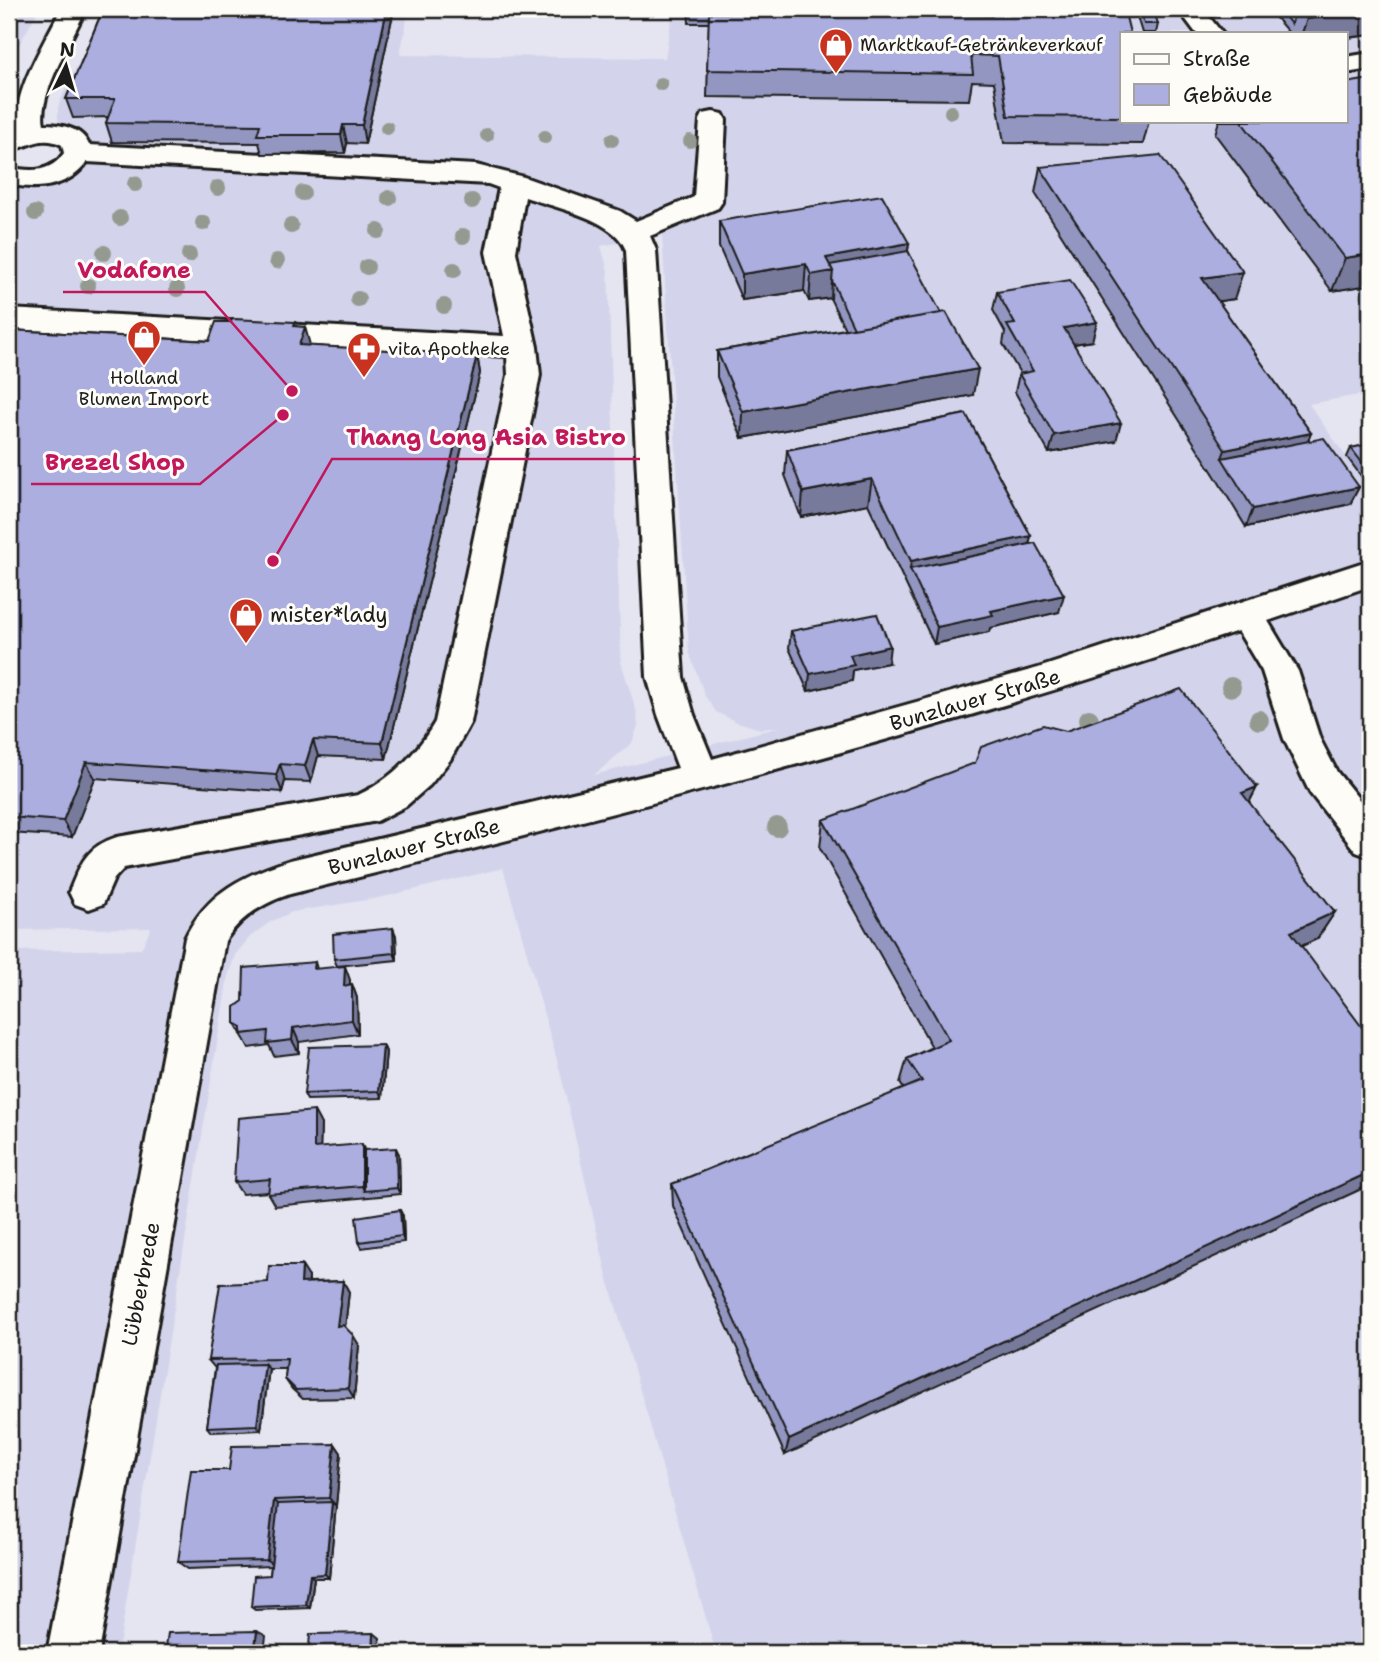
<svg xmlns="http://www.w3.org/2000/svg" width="1379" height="1662" viewBox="0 0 1379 1662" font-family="'Shantell Sans',sans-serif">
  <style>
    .built { fill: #d3d4eb; fill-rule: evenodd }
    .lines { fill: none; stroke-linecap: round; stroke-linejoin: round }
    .minor-casing { stroke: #1c1c1c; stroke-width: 6 }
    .minor { fill: #fdfcf7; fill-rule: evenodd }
    .tree { fill: #959a91 }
    .wall { fill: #9396c0; stroke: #1c1c1c; stroke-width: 2 }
    .shaded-wall { fill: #787a9c; stroke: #1c1c1c; stroke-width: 2 }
    .building { fill: #abaedf; stroke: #1c1c1c; stroke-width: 2 }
    .labels { text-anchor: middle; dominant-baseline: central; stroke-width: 6; stroke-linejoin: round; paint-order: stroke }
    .far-poi-label { font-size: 18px; fill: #1c1c1c; stroke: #fdfcf7; text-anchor: start }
    .poi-label { font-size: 21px; fill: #1c1c1c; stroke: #fdfcf7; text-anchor: start }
    .street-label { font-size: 21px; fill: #1c1c1c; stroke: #fdfcf7 }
    .leader { fill: none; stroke: #c2185b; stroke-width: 2.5 }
    .callout-dot { fill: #c2185b; stroke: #fdfcf7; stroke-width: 2.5 }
    .callout-label { font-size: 23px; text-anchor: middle; font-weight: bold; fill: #c2185b; stroke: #fdfcf7; stroke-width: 6; stroke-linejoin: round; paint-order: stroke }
  </style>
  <rect width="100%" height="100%" fill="#e4e5f0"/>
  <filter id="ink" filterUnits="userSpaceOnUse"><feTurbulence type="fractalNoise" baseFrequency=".0143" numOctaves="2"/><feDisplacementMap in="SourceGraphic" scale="14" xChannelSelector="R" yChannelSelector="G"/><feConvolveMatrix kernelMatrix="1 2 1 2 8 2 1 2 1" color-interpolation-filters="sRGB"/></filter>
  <g filter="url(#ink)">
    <path class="built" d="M9 9H39L9 63Z
      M111 9H409L400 55 665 58 673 9H1370V393L1309 404 1370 491V1653H716L607 1276 560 1071 503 868 379 898 292 912 270 922 250 937 235 955 228 976 118 1653H9V951L141 949 151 928 9 930V185L23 186 90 149 89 142 58 120V107L69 80ZM1122 33H1346V121H1122ZM662 235 689 652 705 696 716 712 737 722 761 729 780 727 594 775 632 743 638 726 637 713 621 662 608 271 601 246Z"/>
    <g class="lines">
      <g class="minor-casing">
        <path id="minor" d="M61 9H86C74 35 37 97 44 124 61 124 82 128 89 145L476 165 524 177 620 211 636 221 694 197 700 120 703 114 713 112 723 114 726 120 722 202 718 208 650 236 656 250 683 677 694 715 712 759 1038 668 1370 560V586L1268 621 1298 671 1320 739 1337 772 1370 813V857L1356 852 1310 793 1284 739 1262 671 1238 631C926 736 609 816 290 894 263 903 240 917 225 941L99 1653H47L185 938C207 892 244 875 290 860L678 768 658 715 647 677 626 250C615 219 556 208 525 197L516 252 537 347 540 375 471 722 450 760 430 785 406 806 377 821 124 868 114 879 103 904 89 909 75 904 69 892C81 863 86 847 117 837L358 795C391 780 417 753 435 722L508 375 507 356 9 329V309L504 336 486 252 499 188 488 184 87 162C70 187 36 191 9 184V167C30 172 51 173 64 153L62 145C42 134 28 147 9 151V132L18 129C10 96 46 40 61 9Z
          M1178 9H1203L1222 33H1196Z
          M1370 53V69L1346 73V57Z"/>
      </g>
      <use href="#minor" class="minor"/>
    </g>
    <g class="tree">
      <circle cx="661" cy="84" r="7"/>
      <circle cx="951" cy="112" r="7"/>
      <circle cx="387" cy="128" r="7"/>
      <circle cx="487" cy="135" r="7"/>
      <circle cx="545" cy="137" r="7"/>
      <circle cx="612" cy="140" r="7"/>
      <circle cx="690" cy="141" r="7"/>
      <circle cx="135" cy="184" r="8"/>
      <circle cx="218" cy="188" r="8"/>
      <circle cx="303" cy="193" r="8"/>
      <circle cx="389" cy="198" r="8"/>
      <circle cx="472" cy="201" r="8"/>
      <circle cx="35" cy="213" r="8"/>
      <circle cx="120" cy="218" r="8"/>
      <circle cx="203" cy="223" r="8"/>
      <circle cx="291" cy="226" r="8"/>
      <circle cx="378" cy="231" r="8"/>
      <circle cx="463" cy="236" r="8"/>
      <circle cx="104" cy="253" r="8"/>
      <circle cx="189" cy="255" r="8"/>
      <circle cx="277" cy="261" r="8"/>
      <circle cx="367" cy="267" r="8"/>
      <circle cx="454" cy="270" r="8"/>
      <circle cx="88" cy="286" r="8"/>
      <circle cx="177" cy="289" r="8"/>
      <circle cx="358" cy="299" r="8"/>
      <circle cx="444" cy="306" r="8"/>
      <circle cx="1231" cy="687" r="10"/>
      <circle cx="1089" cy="719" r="10"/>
      <circle cx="1259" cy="720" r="10"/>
      <circle cx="777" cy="827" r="10"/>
    </g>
    <path class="wall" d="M103 9H394L365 144 347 143 345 153 262 154 259 143 112 142 106 123 108 117 73 118 66 99Z
      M688 9H776V14H805L804 9H880L879 15H907L906 9H1124L1122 33V121H1149L1143 144 1004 143 994 82 972 81 969 100 707 97 709 23H689Z
      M1268 9H1370V35L1346 38V33H1289Z
      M1140 11 1158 24 1156 33H1142L1138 20Z
      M1370 79V285L1332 291 1215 134 1219 121H1346Z
      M1040 167 1234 299 1218 301 1311 433 1308 441 1359 487 1350 504 1246 527 1215 476 1035 193Z
      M719 221 909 243 908 251 973 395 742 438 717 377V351L845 329 830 298 809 301 804 291 742 300 719 247Z
      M997 292 1092 341 1074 344 1116 441 1049 453 1015 392 1019 374 1020 373 1003 344 1005 332 993 310Z
      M296 326 310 346 477 355 480 373 386 759 318 756 311 782 285 781 282 792 95 778 72 837 9 833V330L209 341Z
      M966 414 1031 536 1029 544 1059 612 990 628 989 632 934 644 868 504 801 517 785 475 787 450Z
      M1370 444V488L1347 457 1351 448Z
      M791 631 888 663 853 670 852 681 808 691 789 648Z
      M1257 787 1249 803 1335 912 1317 939 1302 946 785 1455 673 1206 672 1184 904 1089 900 1083 907 1059 932 1047 820 848 823 820Z
      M393 928 396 936 397 960 337 966 334 959Z
      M315 962 317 969 350 980V984H352L357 998 358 1034 299 1042V1053L274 1056 269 1045 249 1048 235 1023Z
      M383 1045 386 1052 382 1098 307 1100 304 1094Z
      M321 1124 320 1148 364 1150 399 1154 400 1194 275 1206 268 1194 269 1192 242 1194 234 1182Z
      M403 1216 404 1242 362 1248 359 1242Z
      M309 1277V1282L343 1281 349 1292 345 1327 359 1345 354 1398 303 1399 292 1389 285 1379 286 1369H269L261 1430 211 1432 207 1427 215 1368 208 1360 268 1282Z
      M335 1444 341 1453 329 1578H314L310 1608 255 1610 251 1607 270 1575 271 1566 188 1569 178 1562 229 1470Z"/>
    <path class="shaded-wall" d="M387 9H394L365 144 362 125Z
      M1370 10V35L1346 38V33H1302L1307 19Z
      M343 125 347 143 345 153 341 135Z
      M909 243 905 269 832 281 831 298 809 301 811 275 826 258Z
      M1370 254V285L1332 291 1345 258Z
      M806 264 804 291 742 300V274Z
      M1243 272 1234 299 1194 305 1202 278Z
      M1097 322 1092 341 1060 346 1064 328Z
      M305 327 310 345 304 363 299 345Z
      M477 355 480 373 386 759 382 743Z
      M978 369 973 395 742 438 743 412Z
      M1121 423 1116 441 1049 453 1054 435Z
      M1311 433 1300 459 1222 458 1225 450Z
      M872 479 868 504 801 517 803 492Z
      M1359 487 1350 504 1246 527 1253 509Z
      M1031 536 1025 562 910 569 911 561Z
      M1064 595 1059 612 990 628 989 632 934 644 937 627 991 611Z
      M890 646 888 663 853 670 852 681 808 691 810 674 850 655Z
      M313 740 318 756 311 782 305 766Z
      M86 762 95 778 72 837 63 821Z
      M280 764 285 781 282 792 276 775Z
      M1257 787 1242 816V793Z
      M1335 912 1317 939 1274 958 1291 932Z
      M393 928 396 936 397 960 394 953Z
      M345 966 350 980 349 1000 344 986Z
      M352 984 357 998 358 1034 352 1020Z
      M293 1028 299 1042V1053L292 1040Z
      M383 1045 386 1052 382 1098 379 1091Z
      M314 1111 321 1124 320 1161 314 1148Z
      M362 1144 367 1157 364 1191 362 1186Z
      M396 1148 399 1154 400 1194 397 1188Z
      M1370 1172V1185L785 1455 789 1440Z
      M400 1210 403 1216 404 1242 402 1236Z
      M302 1266 309 1277 308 1293 301 1283Z
      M343 1281 349 1292 344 1337 337 1326Z
      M353 1335 359 1345 354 1398 348 1388Z
      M9 1341 12 1350 9 1352Z
      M265 1364 269 1369 261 1430 257 1425Z
      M335 1444 341 1453 336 1506 329 1498Z
      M274 1500 282 1508 275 1566 267 1560Z
      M332 1502 336 1506 329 1578 325 1574Z
      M310 1575 314 1578 310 1608 306 1605Z
      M257 1631 266 1636 264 1652 255 1647Z
      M374 1633 380 1638 379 1653H373Z"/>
    <path class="building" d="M103 9H387L362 125H343L341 135H257L260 125 106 123 115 99H66Z
      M991 9H1124L1130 33H1122V117L1008 116 998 56 971 55 973 74 707 70 709 13 992 16Z
      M1279 9H1296L1291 24Z
      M1298 9H1370V10L1307 19Z
      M1140 11H1154L1158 24H1144Z
      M1370 79V254L1345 258 1241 121H1346V83Z
      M1160 155 1243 272 1202 278 1311 433 1225 450 1040 167Z
      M882 195 909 243 826 258 833 271 811 275 806 264 742 274 719 221Z
      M908 251 941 313 854 328 832 281 833 271 830 265Z
      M1070 280 1097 322 1064 328 1121 423 1054 435 1019 374 1033 371 1007 325 1015 324 997 292Z
      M946 312 978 369 743 412 717 351Z
      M232 319 295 322 294 326 305 327 299 345 477 355 382 743 313 740 305 766 280 764 276 775 86 762 63 821 9 817V330L209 341 216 322H231Z
      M966 414 1031 536 911 561 872 479 803 492 787 450Z
      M1324 438 1359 487 1253 509 1222 458Z
      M1370 444V473L1351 448Z
      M1035 543 1064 595 991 611 993 615 937 627 910 569Z
      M877 614 890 646 850 655 854 665 810 674 791 631Z
      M1181 689 1257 787 1242 793 1335 912 1291 932 1370 1038V1172L789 1440 672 1184 922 1081 907 1059 949 1040 823 820 975 763 981 747 1043 725 1066 731Z
      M393 928 394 953 334 959 333 934Z
      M315 962 314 969 345 966 344 986 352 984V1020L293 1028 292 1040 267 1043 268 1031 241 1034 242 1027 235 1023V1007L243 1001 244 968Z
      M383 1045 379 1091 304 1094 309 1047Z
      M314 1111V1148L362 1144V1186L268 1194 270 1179 234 1182 238 1118Z
      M396 1148 397 1188 364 1191V1150Z
      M400 1210 402 1236 359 1242 356 1217Z
      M269 1266H302L301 1283 343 1281 337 1326 343 1325 353 1335 348 1388 296 1390 285 1379 287 1359 208 1360 220 1284 268 1282Z
      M265 1364 257 1425 207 1427 216 1365Z
      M335 1444 329 1498 274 1500 267 1560 178 1562 191 1470H229L232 1446Z
      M332 1502 325 1574 310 1575 306 1605 251 1607 254 1576 270 1575 278 1504Z
      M257 1631 255 1647 309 1646 310 1634 374 1633 373 1653H165L168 1633Z"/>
  </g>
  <defs>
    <g id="shop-pin" transform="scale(1.75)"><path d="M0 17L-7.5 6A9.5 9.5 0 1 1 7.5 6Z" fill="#c8321e" stroke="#fdfcf7"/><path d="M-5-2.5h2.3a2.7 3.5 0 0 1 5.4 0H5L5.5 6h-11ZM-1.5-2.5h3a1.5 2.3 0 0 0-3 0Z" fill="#fff"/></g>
    <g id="pharmacy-pin" transform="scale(1.75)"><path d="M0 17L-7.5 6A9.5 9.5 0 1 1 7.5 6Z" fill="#c8321e" stroke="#fdfcf7"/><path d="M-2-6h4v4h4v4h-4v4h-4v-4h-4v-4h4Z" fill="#fff"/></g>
  </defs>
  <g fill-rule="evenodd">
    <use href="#shop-pin" x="836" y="45"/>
    <use href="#shop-pin" x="144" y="337"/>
    <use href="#pharmacy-pin" x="364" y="349"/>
    <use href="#shop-pin" x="246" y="615"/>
  </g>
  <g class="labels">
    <g class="far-poi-label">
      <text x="860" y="45">Marktkauf-Getränkeverkauf</text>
      <text x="388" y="349">vita Apotheke</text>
      <text x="144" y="378" text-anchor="middle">Holland<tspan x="144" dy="21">Blumen Import</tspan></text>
    </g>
    <g class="poi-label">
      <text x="270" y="615">mister*lady</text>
    </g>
    <g class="street-label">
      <text transform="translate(975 700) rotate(-16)">Bunzlauer Straße</text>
      <text transform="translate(414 847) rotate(-14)">Bunzlauer Straße</text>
      <text transform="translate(141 1284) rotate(-79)">Lübberbrede</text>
    </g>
  </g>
  <path class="leader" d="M292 391L205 292H63M273 561L332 459H640M283 415L200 484H31"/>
  <g class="callout-dot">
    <circle cx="292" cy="391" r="7"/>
    <circle cx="273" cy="561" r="7"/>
    <circle cx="283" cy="415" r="7"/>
  </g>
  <g class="callout-label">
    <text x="134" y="278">Vodafone</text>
    <text x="486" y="445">Thang Long Asia Bistro</text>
    <text x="115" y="470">Brezel Shop</text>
  </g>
  <rect width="1379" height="1662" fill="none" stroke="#fdfcf7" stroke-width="35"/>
  <rect x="18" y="18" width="1344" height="1627" fill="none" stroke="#1c1c1c" stroke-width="2.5" filter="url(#ink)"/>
  <rect x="1120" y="32" width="228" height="91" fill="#fdfcf7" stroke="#a3a29f" stroke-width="2"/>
  <rect x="1134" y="54" width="35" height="10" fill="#fdfcf7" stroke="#a3a29f" stroke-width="2"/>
  <text x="1183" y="66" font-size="21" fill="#1c1c1c">Straße</text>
  <rect x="1134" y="84" width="35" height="21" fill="#abaedf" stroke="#a3a29f" stroke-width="2"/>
  <text x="1183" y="102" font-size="21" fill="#1c1c1c">Gebäude</text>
  <g transform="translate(66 66) rotate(5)" stroke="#fdfcf7" stroke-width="5" paint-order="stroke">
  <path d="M0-5L12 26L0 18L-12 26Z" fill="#1c1c1c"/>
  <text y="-10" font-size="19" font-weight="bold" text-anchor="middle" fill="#1c1c1c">N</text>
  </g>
</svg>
